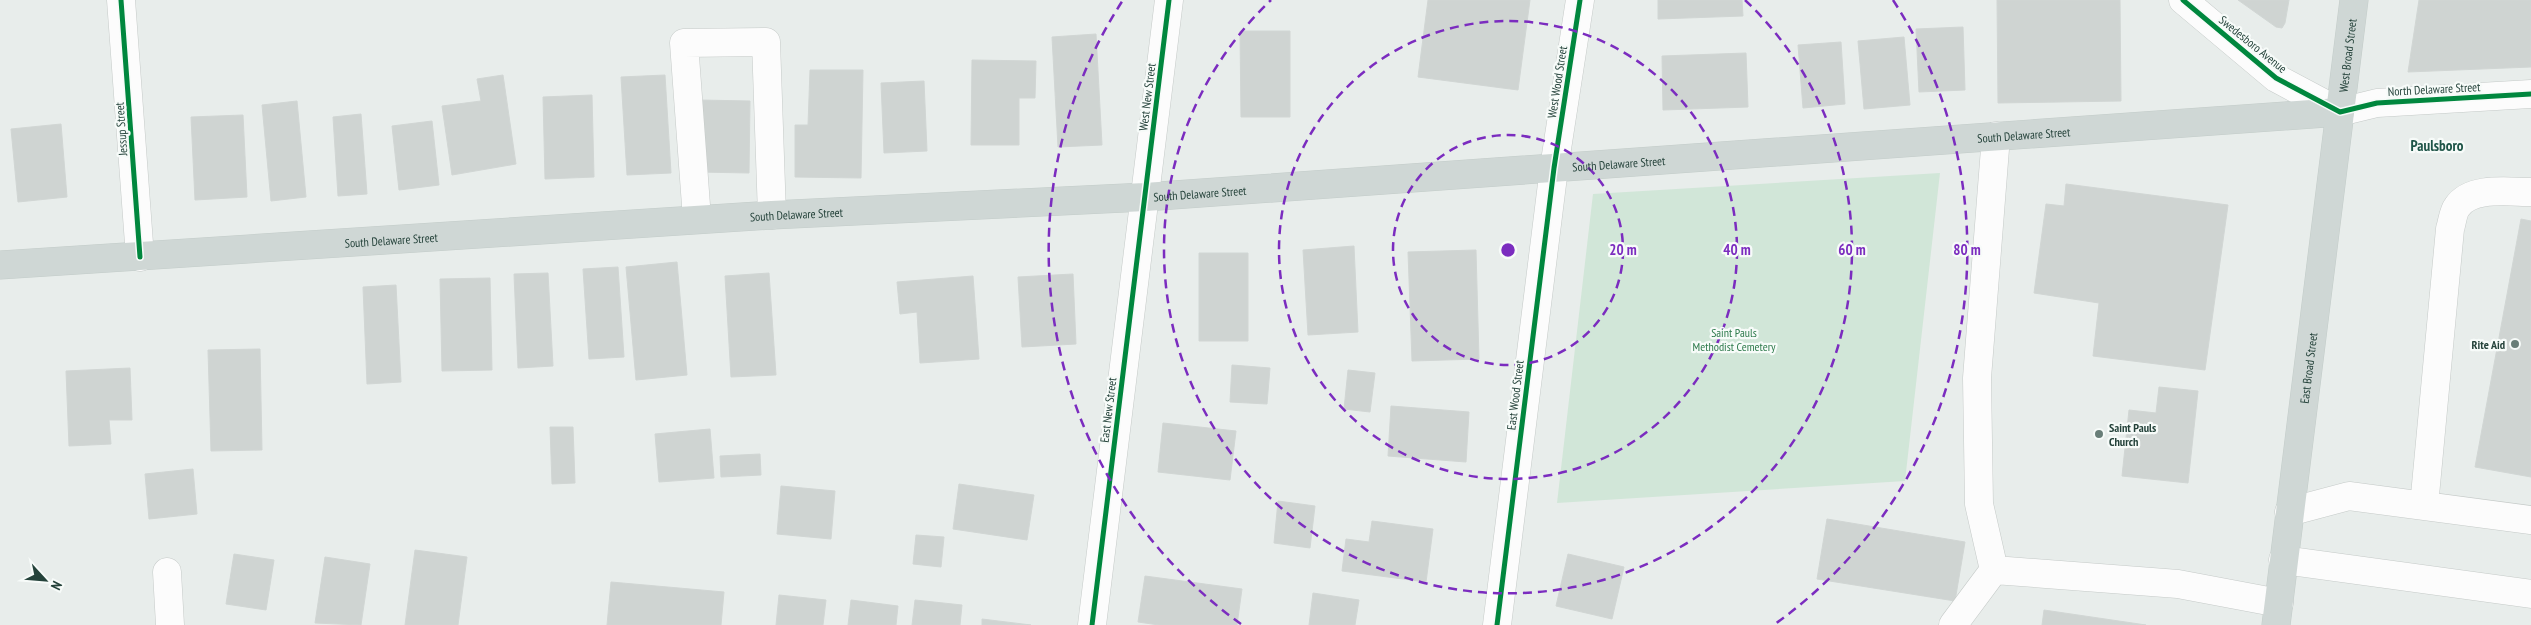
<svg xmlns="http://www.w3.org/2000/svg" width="2531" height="625" viewBox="0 0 2531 625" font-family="'PT Sans Narrow',sans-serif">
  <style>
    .green { fill: #d1e6d8 }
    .building { fill: #cfd4d2; stroke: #d1d6d4 }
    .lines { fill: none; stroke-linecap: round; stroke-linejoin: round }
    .minor-casing { stroke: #c5cac8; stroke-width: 29 }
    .major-casing { stroke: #c3ccc9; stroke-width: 29 }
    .minor { stroke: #fcfcfc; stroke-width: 28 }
    .major { stroke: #cfd7d5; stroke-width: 28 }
    .cycleway-casing { stroke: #f7fbf9; stroke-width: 8 }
    .cycleway { stroke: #00873e; stroke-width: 5 }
    .ring { fill: none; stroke: #7b2cbf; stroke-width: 2.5; stroke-dasharray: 9 6 }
    .poi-dot { fill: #697e78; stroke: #f7fbf9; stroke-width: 2 }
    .labels { text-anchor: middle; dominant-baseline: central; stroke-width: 4.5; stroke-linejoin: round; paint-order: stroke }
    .street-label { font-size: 12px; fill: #24423a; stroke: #f7fbf9 }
    .park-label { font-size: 12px; fill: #2d7a4b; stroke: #f7fbf9 }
    .poi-label { font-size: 12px; font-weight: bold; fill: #24423a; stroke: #f7fbf9; text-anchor: end }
    .quarter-label { font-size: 15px; font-weight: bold; fill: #1f5548; stroke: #f7fbf9 }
    .centre { fill: #7b2cbf; stroke: #f7fbf9; stroke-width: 2.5 }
    .ring-label { font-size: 15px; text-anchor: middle; font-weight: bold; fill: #7b2cbf; stroke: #f7fbf9; stroke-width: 4.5; stroke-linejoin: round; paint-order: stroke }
  </style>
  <rect width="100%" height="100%" fill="#e8edeb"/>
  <path class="green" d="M1940 173 1905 481 1557 503 1593 194Z"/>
  <path class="building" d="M1428 0H1530L1518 90 1418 77Z
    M1658 0H1742L1743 16 1658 19Z
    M1997 0H2120L2121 101 1998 103Z
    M2238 0H2289L2285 23 2282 28 2276 27Z
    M2419 0H2531V67L2408 72Z
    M1963 27 1965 90 1919 92 1916 29Z
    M1240 31H1290V117H1241Z
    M1096 34 1102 145 1058 147 1052 37Z
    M1904 37 1910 105 1864 109 1858 41Z
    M1841 42 1845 104 1803 108 1798 45Z
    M1746 53 1748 107 1663 110 1662 56Z
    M972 60 1036 61 1035 98H1019V145H971Z
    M810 70H863L861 178 795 177V125H808Z
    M503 75 516 164 452 175 442 106 481 101 477 79Z
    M665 75 671 173 627 175 621 77Z
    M924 81 927 151 884 153 881 83Z
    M592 95 594 177 545 179 543 97Z
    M699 100 750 101 749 173 699 172Z
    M297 101 306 197 271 201 262 105Z
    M361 114 367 194 338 196 333 117Z
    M243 115 247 197 195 200 191 117Z
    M432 121 439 185 399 190 392 126Z
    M61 124 67 197 18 202 11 129Z
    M2066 184 2228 205 2205 370 2093 356 2099 303 2034 293 2046 204 2064 206Z
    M2521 219 2531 221V477L2475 467Z
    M1354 246 1358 332 1308 335 1303 250Z
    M1476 250 1479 359 1412 361 1408 252Z
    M1199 253H1248V341H1199Z
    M677 262 687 375 636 380 626 267Z
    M618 267 624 357 589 359 583 269Z
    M548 273 553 366 518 368 514 274Z
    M769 273 776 375 731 377 725 276Z
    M1073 274 1076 344 1022 347 1018 277Z
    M973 276 979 359 920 363 917 312 900 314 897 282Z
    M490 278 492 370 442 371 440 279Z
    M396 285 401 382 367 384 363 287Z
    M260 349 262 450 211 451 208 350Z
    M1232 365 1270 368 1267 404 1230 402Z
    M130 368 132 420H109L111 444 69 446 66 371Z
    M1348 370 1375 373 1370 412 1344 409Z
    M2159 387 2198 391 2188 483 2122 476 2129 410 2156 413Z
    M1391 406 1469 412 1466 462 1388 456Z
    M1163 423 1236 431 1230 480 1158 472Z
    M550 427H573L575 483 552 484Z
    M710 429 714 478 659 482 655 434Z
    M760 454 761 475 721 477 720 456Z
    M193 469 197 514 149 519 145 474Z
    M959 484 1034 495 1027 540 953 529Z
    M781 486 835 491 831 539 777 534Z
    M1278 501 1315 506 1310 548 1274 543Z
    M1827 519 1965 542 1955 601 1817 579Z
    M1372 521 1433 529 1426 582 1342 571 1346 539 1369 542Z
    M916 535 944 537 941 567 913 564Z
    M415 550 467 557 458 625H405Z
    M234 554 274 560 266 610 226 604Z
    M1568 554 1624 567 1612 619 1556 606Z
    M325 557 370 564 361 625 315 623Z
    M1145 576 1242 589 1237 625H1159L1138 622Z
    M611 582 724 592 721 625H607Z
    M1313 593 1359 600 1355 625H1309Z
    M779 595 826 600 823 625H776Z
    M851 600 898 606 896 625H848Z
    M915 600 962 605 960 625H912Z
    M2044 610 2146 625H2042Z
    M982 619 1031 625H982Z"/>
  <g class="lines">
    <g class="minor-casing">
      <path id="minor" d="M121 0 140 257
        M2183 0 2276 78 2340 112 2377 103 2531 94
        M1996 136 1977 378 1979 504 1994 570 2178 584 2279 603
        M697 219 684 43 766 42 772 215
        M2424 506 2450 229C2452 223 2453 212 2457 207 2471 186 2509 192 2531 192
        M2289 512 2349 496 2531 520
        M2283 560 2531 594
        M167 572 170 625
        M1092 625 1169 0
        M1497 625 1554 168 1580 0
        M1953 625 1994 570"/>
    </g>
    <g class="major-casing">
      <g id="major">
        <path id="s1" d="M0 265 772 215 1145 197 2340 112"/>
        <path id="s2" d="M2276 625 2354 0"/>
      </g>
    </g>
    <use href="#minor" class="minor"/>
    <use href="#major" class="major"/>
    <g class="cycleway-casing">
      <path id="cycleway" d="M121 0 140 257
        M2183 0 2276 78 2340 112 2377 103 2531 94
        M1092 625 1169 0
        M1497 625 1554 168 1580 0"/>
    </g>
    <use href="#cycleway" class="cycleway"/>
  </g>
  <g class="ring">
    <circle cx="1508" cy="250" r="115"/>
    <circle cx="1508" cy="250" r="229"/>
    <path d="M1745 0A344 344 0 1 1 1271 0"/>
    <path d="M1241 624A459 459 0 0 1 1123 0M1893 0A459 459 0 0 1 1775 624"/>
  </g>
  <g class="poi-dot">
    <circle cx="2515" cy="344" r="5"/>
    <circle cx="2099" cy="434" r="5"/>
  </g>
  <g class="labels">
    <g class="street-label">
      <text transform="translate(2253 44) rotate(39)">Swedesboro Avenue</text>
      <text stroke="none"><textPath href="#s2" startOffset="574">West Broad Street</textPath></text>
      <text transform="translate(1557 82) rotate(-81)">West Wood Street</text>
      <text transform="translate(2434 89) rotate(-3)">North Delaware Street</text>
      <text transform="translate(1147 97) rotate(-83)">West New Street</text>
      <text transform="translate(121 129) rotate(-94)">Jessup Street</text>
      <text stroke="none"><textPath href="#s1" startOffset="2028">South Delaware Street</textPath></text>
      <text stroke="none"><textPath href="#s1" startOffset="1622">South Delaware Street</textPath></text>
      <text stroke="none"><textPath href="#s1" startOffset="1202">South Delaware Street</textPath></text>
      <text stroke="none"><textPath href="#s1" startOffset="798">South Delaware Street</textPath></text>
      <text stroke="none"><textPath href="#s1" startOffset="392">South Delaware Street</textPath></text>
      <text stroke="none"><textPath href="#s2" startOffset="259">East Broad Street</textPath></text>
      <text transform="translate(1515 395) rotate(-83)">East Wood Street</text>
      <text transform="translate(1108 410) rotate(-83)">East New Street</text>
    </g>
    <g class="park-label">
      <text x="1734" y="332">Saint Pauls<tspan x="1734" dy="14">Methodist Cemetery</tspan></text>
    </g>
    <g class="poi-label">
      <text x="2505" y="344">Rite Aid</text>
      <text x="2109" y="427" text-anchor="start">Saint Pauls<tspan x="2109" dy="14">Church</tspan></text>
    </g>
    <g class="quarter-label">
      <text x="2437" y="145">Paulsboro</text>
    </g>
  </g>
  <circle cx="1508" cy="250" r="8" class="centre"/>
  <g class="ring-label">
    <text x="1623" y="255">20 m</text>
    <text x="1737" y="255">40 m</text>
    <text x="1852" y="255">60 m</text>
    <text x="1967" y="255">80 m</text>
  </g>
  <g transform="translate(45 580) rotate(116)" stroke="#f7fbf9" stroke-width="4" paint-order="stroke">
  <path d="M0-4L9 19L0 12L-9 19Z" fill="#24423a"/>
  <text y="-8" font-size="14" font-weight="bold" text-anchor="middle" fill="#24423a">N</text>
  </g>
</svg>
